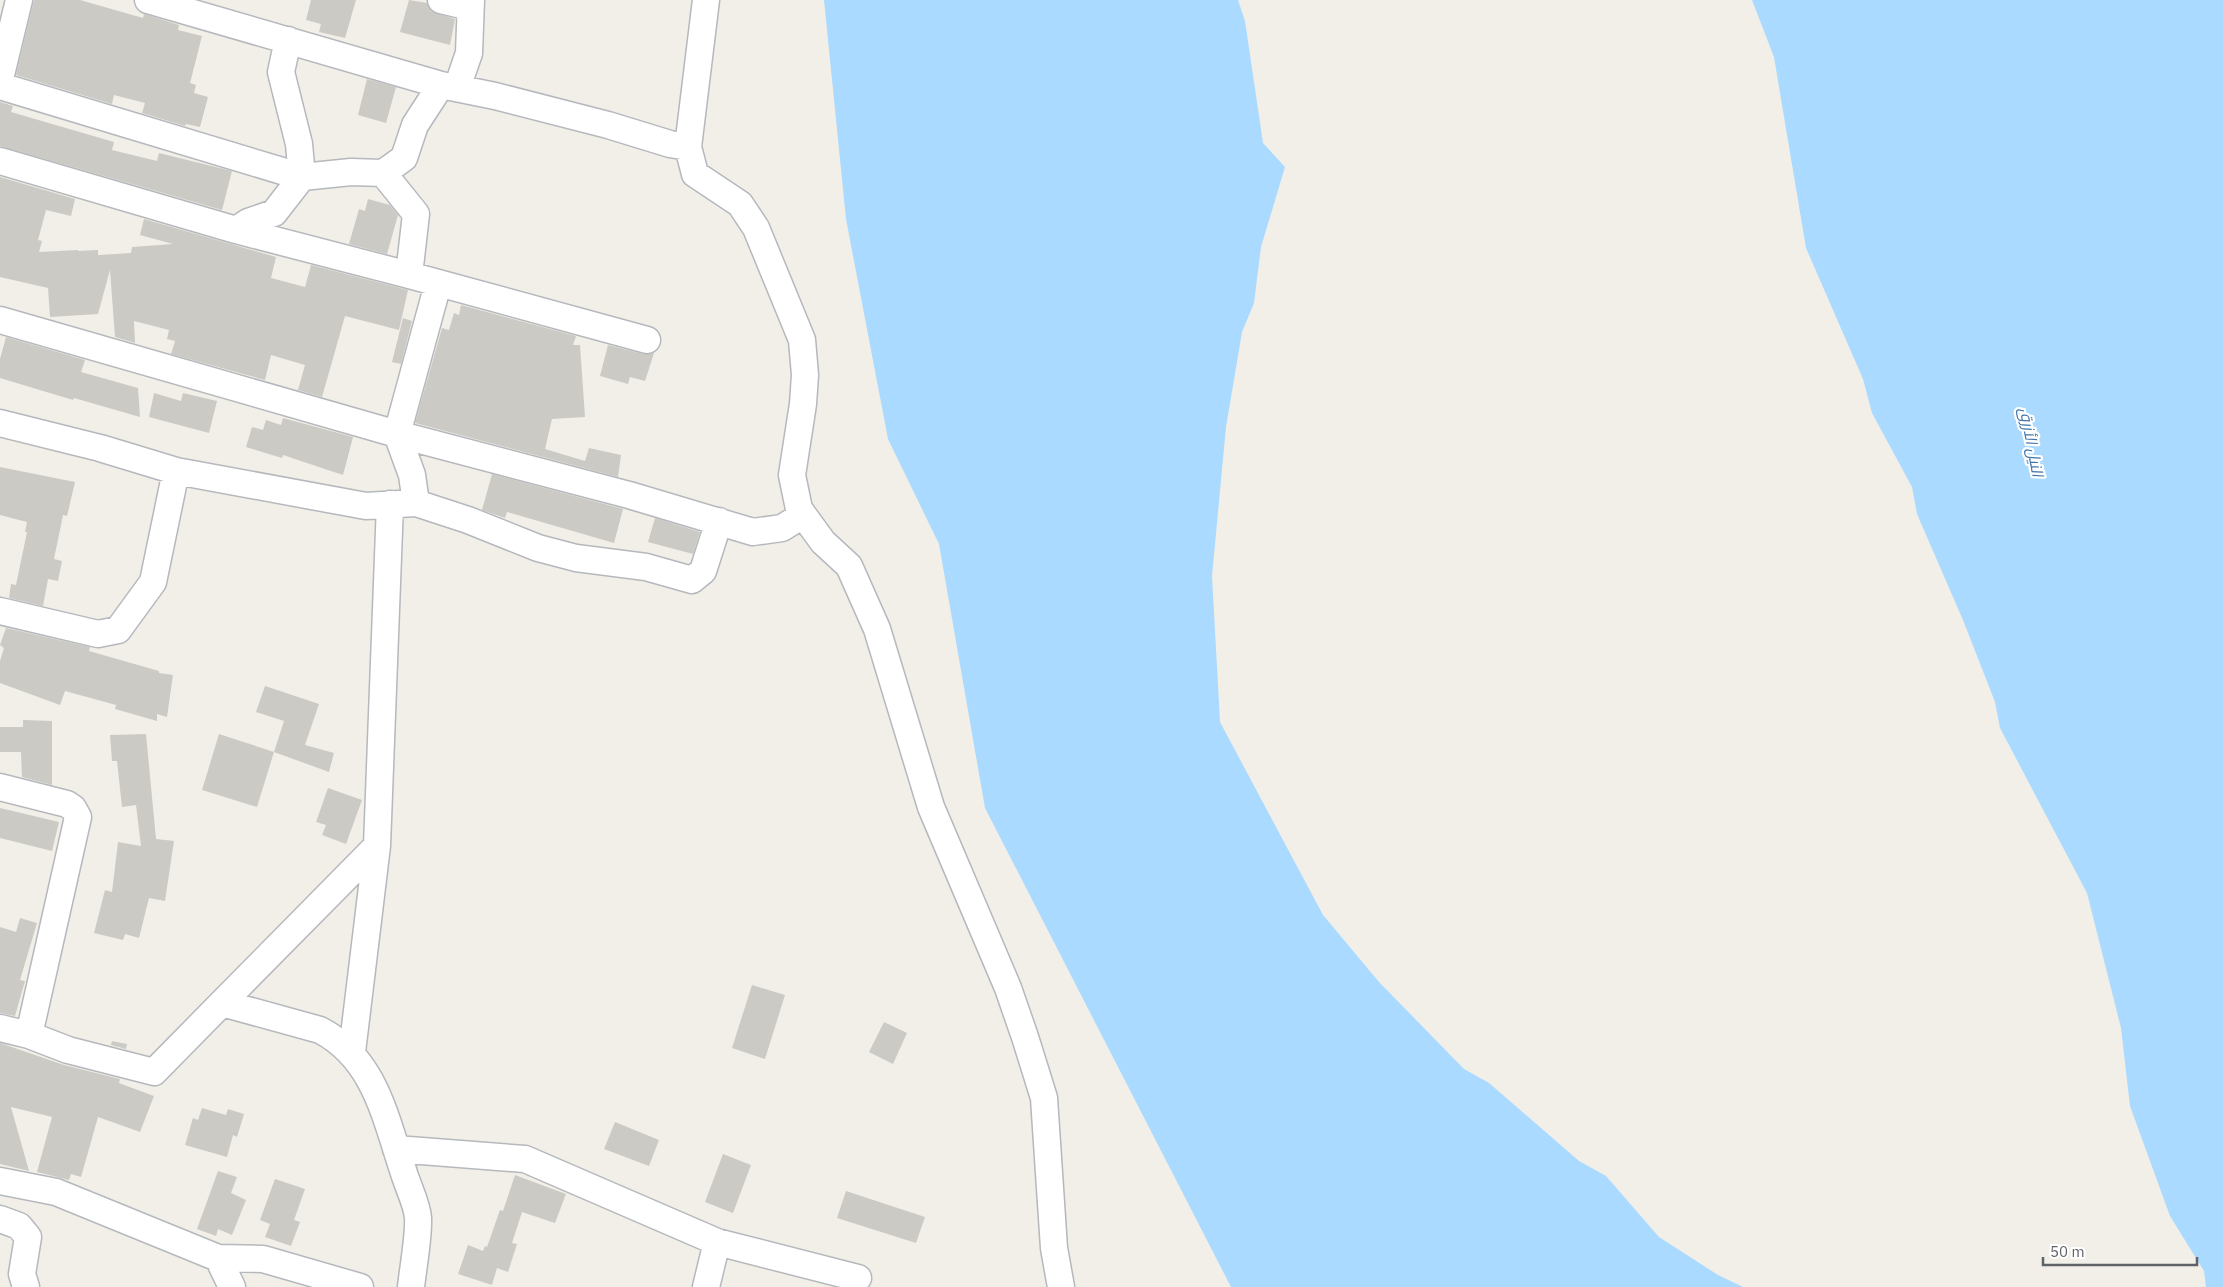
<svg xmlns="http://www.w3.org/2000/svg" width="2223" height="1287" viewBox="0 0 2223 1287" font-family="'IBM Plex Sans',Cairo,sans-serif">
  <style>
    .water { fill: #aadaff }
    .building { fill: #cccac5 }
    .lines { fill: none; stroke-linecap: round; stroke-linejoin: round }
    .minor-casing { stroke: #b5b8bc; stroke-width: 29 }
    .minor { stroke: #fff; stroke-width: 26 }
    .labels { text-anchor: middle; dominant-baseline: central; stroke-width: 4.5; stroke-linejoin: round; paint-order: stroke }
    .water-label { font-size: 16px; font-style: italic; fill: #4174aa; stroke: #fff }
  </style>
  <rect width="100%" height="100%" fill="#f1efe8"/>
  <path class="water" d="M824 0H1238L1245 21 1263 143 1285 167 1261 247 1254 303 1242 332 1226 427 1212 576 1220 722 1323 915 1379 982 1464 1069 1489 1083 1579 1161 1606 1176 1659 1237 1718 1275 1743 1287H1231L985 808 939 544 888 439 846 219Z
    M1752 0H2223V1287H2206L2204 1271 2170 1216 2130 1106 2121 1028 2087 893 2000 728 1995 702 1963 620 1917 514 1912 487 1872 413 1863 379 1806 248 1774 57Z"/>
  <path class="building" d="M34 0H80L143 18 144 14 179 25 178 30 202 36 190 83 196 85 194 93 208 97 200 127 186 124 185 126 142 113 145 103 114 95 112 104 16 75Z
    M311 0H356L345 38 319 32 321 24 306 20Z
    M409 0 427 3 431 11 455 19 450 45 400 32Z
    M367 79 396 87 386 123 358 115Z
    M0 102 13 106 11 112 114 142 112 150 157 161 159 153 232 171 222 210 0 146Z
    M0 177 75 199 71 216 46 210 38 240 42 241 39 252 78 250V251L98 250V255L131 253 132 247 173 244 140 235 144 219 276 257 271 278 305 287 311 265 408 290 399 330 345 316 322 397 298 390 305 365 271 355 265 380 171 354 175 341 167 339 169 330 134 321 135 343 115 337 110 270 98 314 50 317 48 288 0 277Z
    M368 199 390 205 398 215 387 254 349 244 359 209 365 211Z
    M461 305 576 336 573 345H580L585 417 552 419 545 449 585 461 589 448 621 455 618 477 415 423 442 328 449 330 454 313 459 315Z
    M403 318 412 321 401 364 392 362Z
    M6 337 85 360 81 372 138 388 140 417 74 398 73 400 0 378V359Z
    M608 345 643 354 654 353 645 381 630 377 628 384 600 376Z
    M154 393 181 401 183 393 217 401 209 433 149 417Z
    M283 418 353 437 343 475 283 455 282 458 246 447 252 427 263 430 266 420 281 425Z
    M0 467 75 482 67 516 63 515 54 559 62 561 58 581 48 579 43 606 9 598 11 584 16 585 27 532H25L27 522 0 515Z
    M492 474 623 509 614 543 507 512 505 518 482 510Z
    M655 518 700 532 693 554 648 542Z
    M6 628 90 647 89 651 159 671V673L173 675 167 717 157 714V721L115 709 116 705 65 691 60 705 0 683V661L4 648 0 645Z
    M265 686 319 704 305 745 334 753 329 772 274 752 257 807 202 790 219 734 274 752 284 721 256 712Z
    M23 720 52 721V785L22 777 21 752H0V727H23Z
    M146 734 156 839 174 841 165 901 149 898 139 938 125 934 123 940 94 933 105 890 112 892 118 842 141 846 136 805 122 807 117 761H112L110 735Z
    M328 788 362 800 346 844 322 835 326 825 316 822Z
    M0 808 59 822 52 851 0 838Z
    M20 918 37 923 20 980 25 981 15 1016 0 1013V927L16 932Z
    M752 985 785 995 765 1059 732 1048Z
    M884 1022 907 1033 893 1064 869 1052Z
    M112 1041 127 1044 126 1049 111 1045Z
    M0 1043 64 1065 120 1079 119 1083 154 1096 140 1132 98 1117 81 1177 71 1174 69 1180 37 1172 52 1117 11 1107 29 1171 0 1164Z
    M202 1108 226 1115 228 1109 244 1114 237 1137 233 1135 227 1157 185 1145 193 1118 198 1120Z
    M615 1122 659 1140 649 1166 604 1149Z
    M723 1154 751 1165 733 1213 705 1202Z
    M218 1171 237 1177 231 1193 246 1200 232 1235 218 1229 216 1236 197 1229Z
    M515 1175 566 1194 555 1223 522 1212 512 1243 517 1244 508 1272 497 1268 492 1285 458 1274 468 1245 483 1251 485 1246 487 1247 500 1210 503 1211Z
    M275 1179 305 1189 294 1220 300 1222 291 1246 265 1237 270 1224 260 1220Z
    M846 1191 925 1217 916 1243 837 1218Z"/>
  <g class="lines">
    <g class="minor-casing">
      <path id="minor" d="M148 0 441 85 495 96 608 125 670 144 688 147
        M441 0 470 7
        M706 0 688 147 695 174 740 204 756 228 802 340 805 375 803 404 792 475 799 509 823 542 849 566 877 629 931 807 1008 988 1025 1037 1044 1098 1054 1248 1061 1287
        M0 79 19 0
        M0 86 302 177 299 144 281 72 288 40
        M457 88 469 53 471 0
        M0 161 236 230 409 275 647 340
        M383 173 416 214 409 275
        M236 230 248 222 274 213 302 177 351 172 383 173 404 158 415 125 441 85
        M0 320 397 434 629 495 753 532 782 528 803 515
        M0 423 100 448 176 471 366 506 416 503 468 520 538 548 576 558 646 567 692 580 703 571 719 521
        M416 503 412 475 397 434 438 284
        M0 611 98 634 118 630 153 582 176 471
        M0 787 67 804 73 808 78 817 29 1035
        M222 1003 377 846
        M0 1028 29 1035 68 1050 154 1072 222 1003 320 1030C374 1058 385 1116 403 1170 407 1185 417 1203 418 1218 419 1236 413 1268 411 1287
        M352 1052 377 846 390 504
        M396 1149 525 1159 717 1242 858 1278
        M0 1181 56 1192 218 1258 263 1259 360 1287
        M0 1219 19 1226 28 1237 22 1274 26 1287
        M218 1258 232 1287
        M706 1287 717 1242"/>
    </g>
    <use href="#minor" class="minor"/>
  </g>
  <g class="labels">
    <g class="water-label">
      <text transform="translate(2032 442) rotate(79)">النيل الأزرق</text>
    </g>
  </g>
  <path d="M2043 1257v8h154v-8" fill="none" stroke="#5f6368" stroke-width="2.5"/>
  <text x="2050" y="1257" font-size="15" fill="#5f6368" stroke="#ffffff" stroke-width="4" paint-order="stroke">50 m</text>
</svg>
